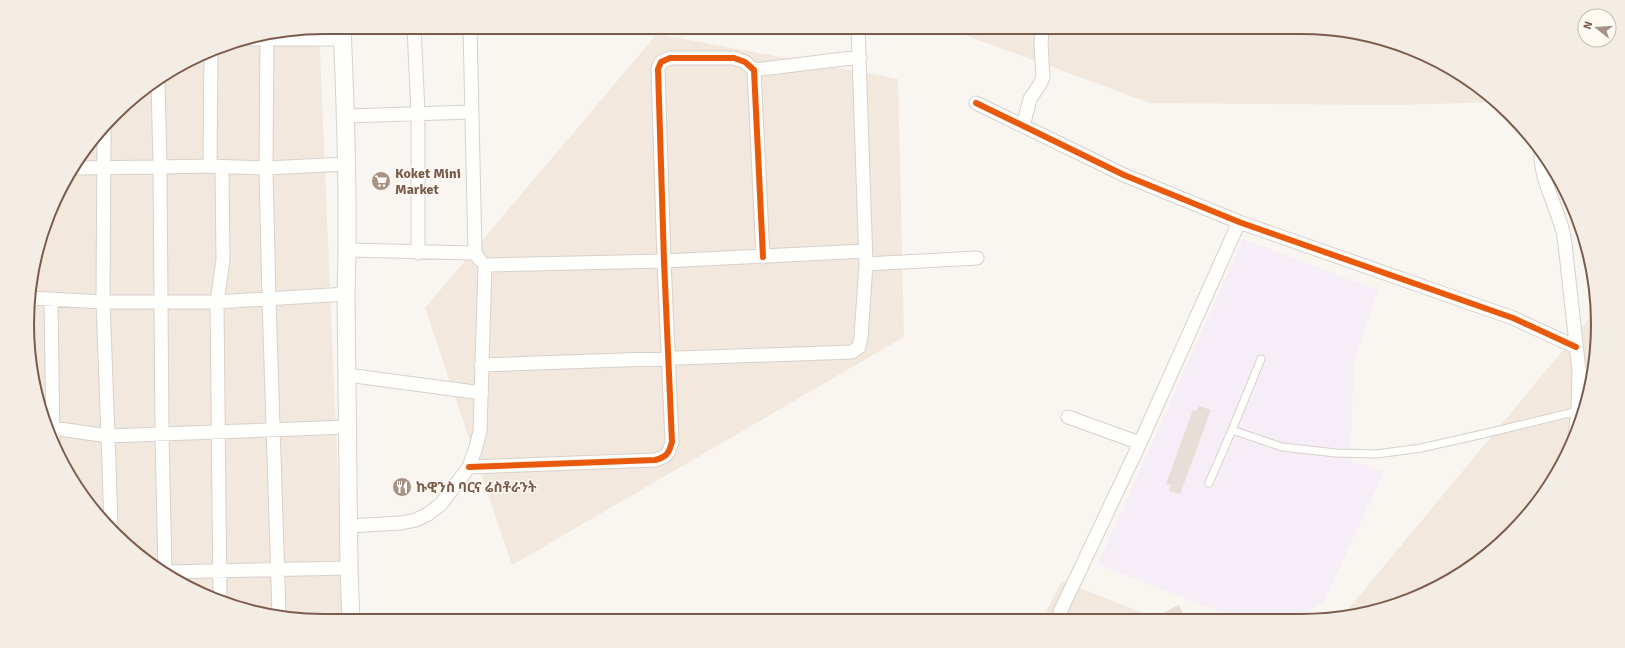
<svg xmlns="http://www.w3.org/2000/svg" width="1625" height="648" viewBox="0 0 1625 648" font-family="Signika,'Noto Sans Ethiopic',sans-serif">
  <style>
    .residential { fill: #f2e8de }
    .education { fill: #f6eef6 }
    .building { fill: #e6ded7 }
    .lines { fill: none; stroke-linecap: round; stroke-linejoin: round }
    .service-casing { stroke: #d7d1cb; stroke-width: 9 }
    .minor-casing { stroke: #d7d1cb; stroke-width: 15 }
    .tertiary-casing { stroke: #d7d1cb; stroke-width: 19 }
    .service { stroke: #fefefd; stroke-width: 7 }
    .minor { stroke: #fefefd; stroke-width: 13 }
    .tertiary { stroke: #fefefd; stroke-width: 17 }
    .cycleway-casing { stroke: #fffaf3; stroke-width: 8 }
    .cycleway { stroke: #e8590c; stroke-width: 6 }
    .labels { text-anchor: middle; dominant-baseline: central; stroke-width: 3; stroke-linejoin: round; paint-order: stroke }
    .poi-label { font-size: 14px; font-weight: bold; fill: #7a5c4d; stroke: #fffaf3; text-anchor: start }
    .rim { fill: none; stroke: #7a5c4d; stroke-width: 2 }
  </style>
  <rect width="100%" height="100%" fill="#f9f5f0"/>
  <path class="residential" d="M943 27H1301L1396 43 1449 67 1498 102 1395 105 1150 103Z
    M319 28 344 621H324L229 605 143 560 77 489 50 437 33 382 30 285 43 229 67 176 128 101 176 67 228 43Z
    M657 34 898 79 904 337 512 565 425 308Z
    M1597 309 1595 363 1582 419 1548 489 1497 547 1432 590 1341 618Z
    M1062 581 1158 619H1042Z"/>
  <path class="education" d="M1243 239 1378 290 1354 362 1350 459 1384 472 1323 603 1294 619H1237L1098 564Z"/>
  <path class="building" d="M1199 406 1211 410 1180 494 1169 491 1171 485 1166 484 1193 410 1197 411Z
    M1179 605 1186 619H1151Z"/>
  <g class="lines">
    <g class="service-casing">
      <path id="service" d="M1232 430 1282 447 1336 453 1377 454 1421 448 1483 434 1578 411
        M1209 483 1232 430 1261 359"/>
    </g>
    <g class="minor-casing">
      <path id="minor" d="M414 27 418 113V253
        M470 27 475 253
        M267 36 266 168 269 299 279 614
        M252 39H343
        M211 51 210 166 266 168 347 164
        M754 70 860 57
        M976 103 1124 175 1239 222 1513 318 1576 347
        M346 116 472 112
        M1023 126 1030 99 1040 84 1043 77 1041 44 1042 27
        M1541 151C1540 176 1553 199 1560 222 1563 229 1564 237 1565 244L1579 371 1578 411 1575 435
        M222 167 223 260 217 302 346 294
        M73 168 160 167 158 79
        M348 250 475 253 480 260
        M866 264 977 258
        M30 298 103 302H217L220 601
        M51 300 53 444
        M481 365 852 352 859 347 861 337 866 264 858 27
        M1579 371 1591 381
        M347 375 482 393
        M1068 417 1140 443
        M46 427 108 436 103 302 104 131
        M469 467 655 460C667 457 669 453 672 442L664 261 658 69 661 62 670 58H734L745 62 754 70 763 257
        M111 525 108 436 348 427
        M348 526 401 523 416 520 428 514 441 504 469 467 476 447 480 431 485 265 664 261 865 251
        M165 571 162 434 160 167 210 166
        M166 572 349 568
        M1060 612 1140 443 1239 222"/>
    </g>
    <g class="tertiary-casing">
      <path id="tertiary" d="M342 27C346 116 349 205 346 294L349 568 351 621"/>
    </g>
    <use href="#service" class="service"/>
    <use href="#minor" class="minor"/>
    <use href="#tertiary" class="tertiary"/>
    <g class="cycleway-casing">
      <path id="cycleway" d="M976 103 1124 175 1239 222 1513 318 1576 347
        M469 467 655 460C667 457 669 453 672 442L664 261 658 69 661 62 670 58H734L745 62 754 70 763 257"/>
    </g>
    <use href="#cycleway" class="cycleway"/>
  </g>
  <defs>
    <g id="supermarket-disc" transform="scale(1)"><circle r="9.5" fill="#a69286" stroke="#fffaf3"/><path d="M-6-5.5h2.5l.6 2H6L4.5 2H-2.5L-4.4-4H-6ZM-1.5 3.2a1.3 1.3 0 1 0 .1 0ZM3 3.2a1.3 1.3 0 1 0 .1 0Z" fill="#fff"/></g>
    <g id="restaurant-disc" transform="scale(1)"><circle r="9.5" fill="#a69286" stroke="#fffaf3"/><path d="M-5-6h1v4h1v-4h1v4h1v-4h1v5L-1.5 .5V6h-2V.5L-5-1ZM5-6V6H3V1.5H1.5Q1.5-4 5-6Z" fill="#fff"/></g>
  </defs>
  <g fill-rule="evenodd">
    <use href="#supermarket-disc" x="381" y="181"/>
    <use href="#restaurant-disc" x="402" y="487"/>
  </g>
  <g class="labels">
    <g class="poi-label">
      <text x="395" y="173">Koket Mini<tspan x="395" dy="16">Market</tspan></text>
      <text x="416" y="487">ኩዊንስ ባርና ሬስቶራንት</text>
    </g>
  </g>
  <path d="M0 0H1625V648H0ZM324 34H1301A290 290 0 0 1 1591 324V324A290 290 0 0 1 1301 614H324A290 290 0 0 1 34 324V324A290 290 0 0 1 324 34Z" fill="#f4ede6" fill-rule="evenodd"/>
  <path class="rim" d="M324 34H1301A290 290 0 0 1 1591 324V324A290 290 0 0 1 1301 614H324A290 290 0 0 1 34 324V324A290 290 0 0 1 324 34Z"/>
  <g transform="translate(1597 28) rotate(287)"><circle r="19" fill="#fffaf3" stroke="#cabbb1"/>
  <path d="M0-3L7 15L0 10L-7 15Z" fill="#a69286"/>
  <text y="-6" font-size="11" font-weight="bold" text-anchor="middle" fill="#7a5c4d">N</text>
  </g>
</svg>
